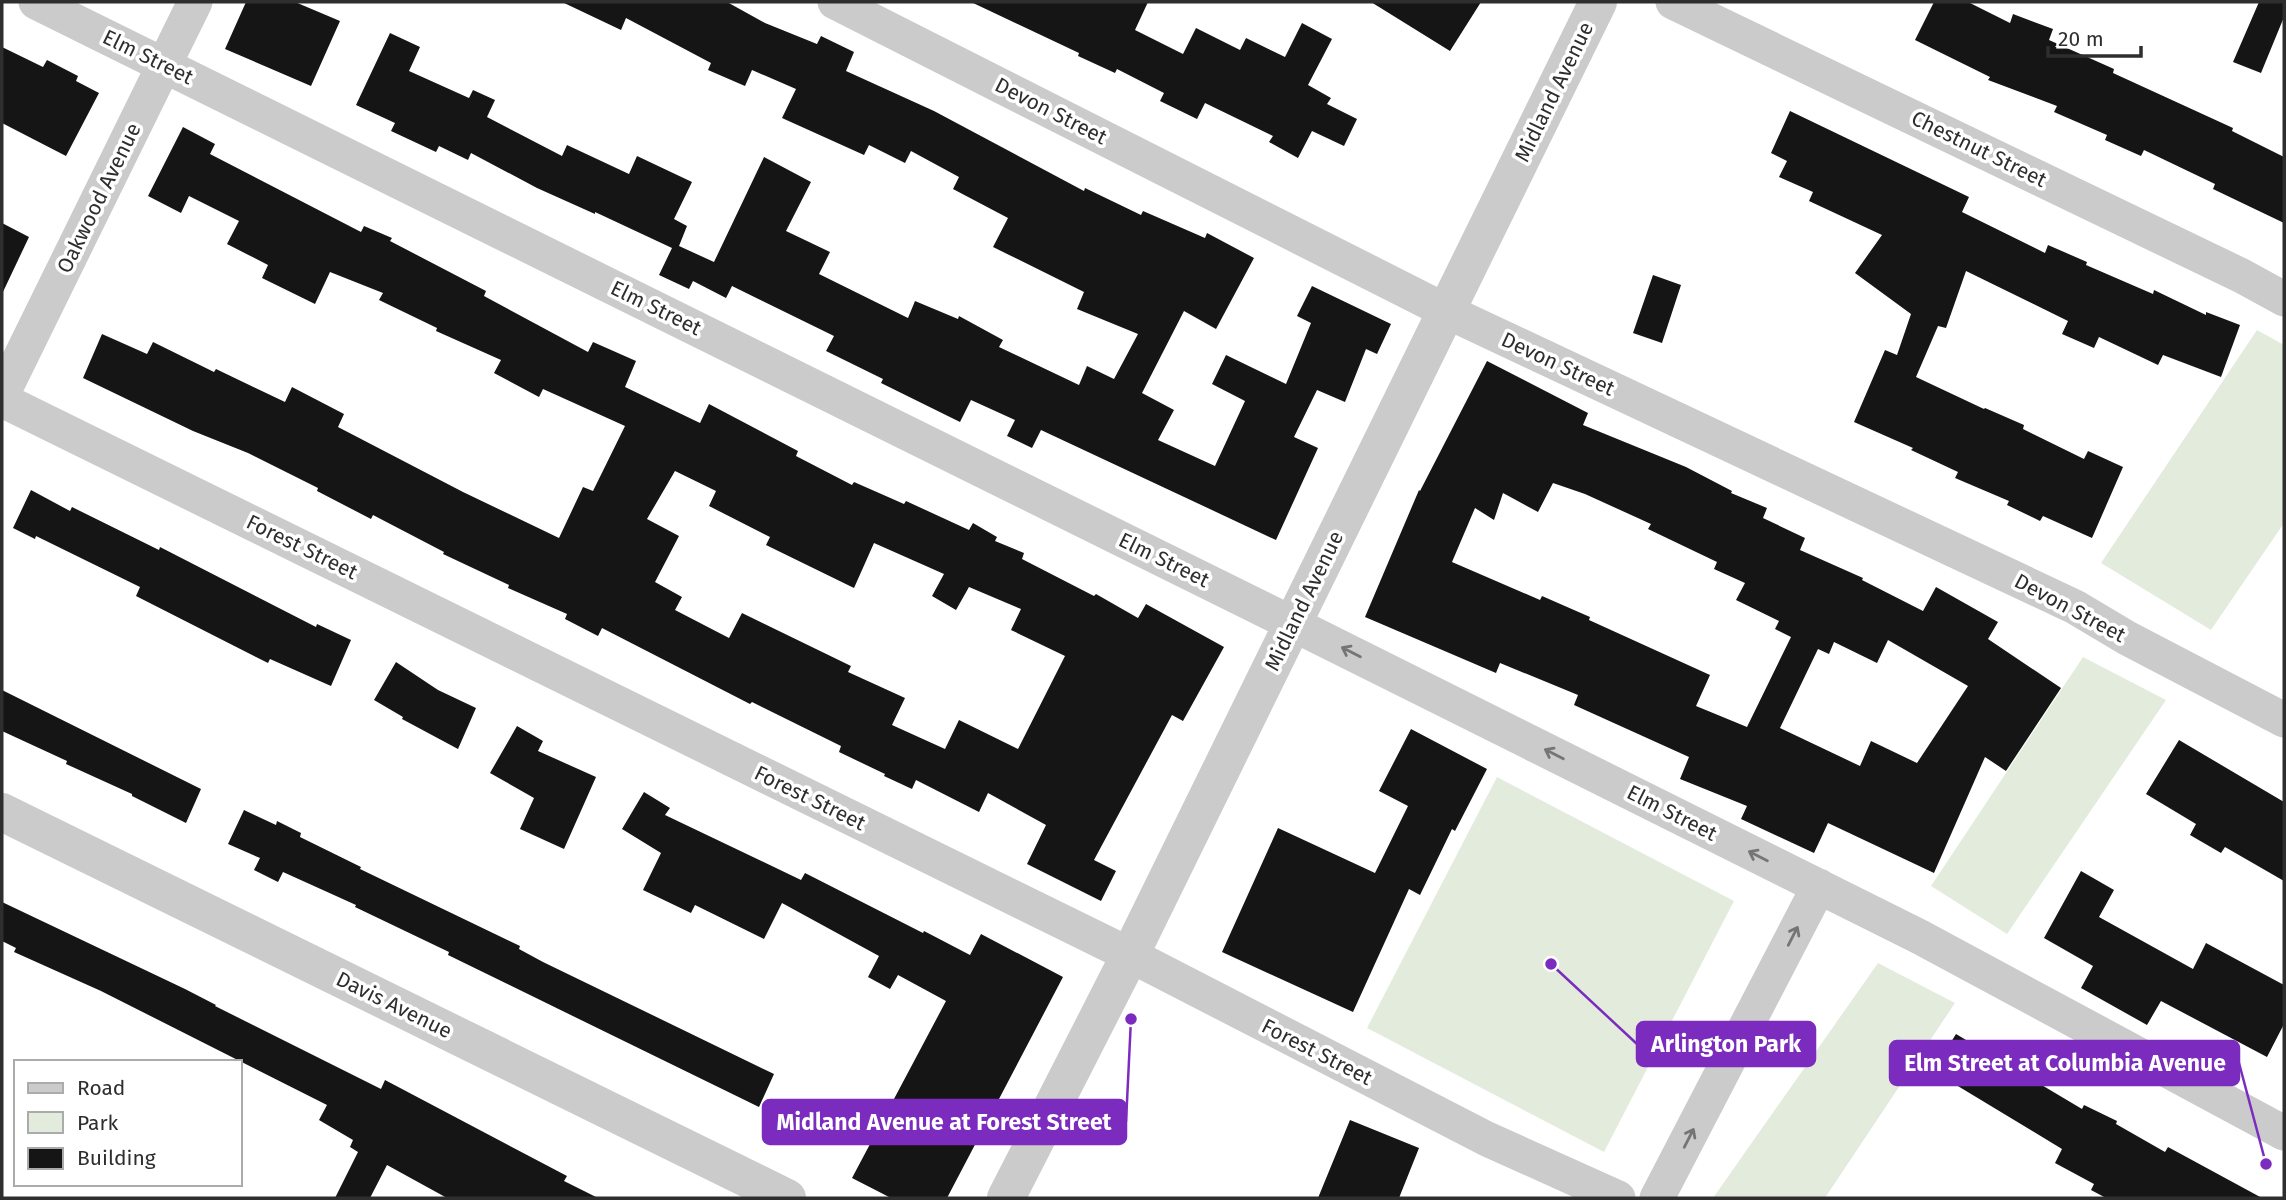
<svg xmlns="http://www.w3.org/2000/svg" width="2286" height="1200" viewBox="0 0 2286 1200" font-family="'Fira Sans',sans-serif">
  <style>
    .green { fill: #e3ecdc }
    .building { fill: #151515; fill-rule: evenodd }
    .lines { fill: none; stroke-linecap: round; stroke-linejoin: round }
    .minor { stroke: #cbcbcb; stroke-width: 35 }
    .tertiary { stroke: #cbcbcb; stroke-width: 38 }
    .oneway { stroke: #757575 }
    .labels { text-anchor: middle; dominant-baseline: central; stroke-width: 7; stroke-linejoin: round; paint-order: stroke }
    .street-label { font-size: 21px; fill: #2e2e2e; stroke: #fff }
    .leader { fill: none; stroke: #7b2cbf; stroke-width: 2.5 }
    .callout-dot { fill: #7b2cbf; stroke: #fff; stroke-width: 2.5 }
    .callout { fill: #7b2cbf; stroke: #7b2cbf; stroke-width: 2.5 }
    .callout-label { font-size: 23px; text-anchor: middle; font-weight: bold; fill: #fff }
  </style>
  <rect width="100%" height="100%" fill="#fff"/>
  <path class="green" d="M2257 330 2284 345V523L2211 630 2101 563Z
    M2083 657 2166 700 2007 934 1931 886Z
    M1497 777 1734 901 1604 1152 1367 1028Z
    M1878 963 1955 1003 1825 1198H1713Z"/>
  <path class="building" d="M246 2H295L340 21 311 86 225 49Z
    M562 2H727L765 23 817 44 821 36 854 52 846 71 934 111 1084 191 1085 188 1141 215 1143 211 1205 238 1207 233 1254 258 1216 329 1184 311 1142 393 1174 410 1158 440 1215 466 1245 401 1212 384 1226 355 1286 384 1311 323 1297 316 1312 286 1391 324 1377 354 1366 349 1345 402 1317 390 1294 437 1318 448 1276 540 1041 430 1032 448 1007 436 1015 420 971 400 960 422 881 383 883 379 826 351 834 336 732 286 726 298 693 281 689 289 659 275 672 248 595 212V214L537 188 471 153 468 160 439 146 436 152 391 131 395 123 356 105 390 33 420 47 409 71 469 98 473 90 495 100 487 117 562 156 567 145 629 174 637 156 692 182 674 219 687 226 679 246 714 262 764 157 811 182 786 231 830 252 819 274 908 318 915 301 958 319 959 316 1003 340 999 347 1079 385 1087 366 1114 379 1138 334 1077 309 1084 292 993 247 1008 218 953 189 959 177 911 151 905 163 869 145 864 155 782 118 796 89 752 70 745 86 708 70 711 63 626 18 621 30Z
    M971 2H1148L1135 30 1183 54 1196 28 1240 50 1246 38 1285 57 1302 23 1332 39 1308 85 1331 98 1327 104 1357 119 1344 146 1312 131 1298 158 1269 142 1273 136 1205 103 1197 119 1160 101 1164 93 1117 69 1115 73 1078 56 1079 53Z
    M1371 2H1481L1450 51Z
    M1934 2H1968L2010 23 2013 14 2053 29 2049 40 2114 69 2113 73 2233 128 2232 131 2284 157V223L2213 189 2215 184 2144 150 2141 156 2105 140 2107 135 2054 112 2057 106 1988 80 1990 77 1915 40Z
    M2259 2H2284V17L2261 73 2233 62Z
    M2 47 43 67 47 60 78 76 76 81 99 93 66 156 2 123Z
    M1790 111 1969 197 1962 212 2045 253 2048 245 2087 262 2086 265 2153 294 2154 290 2206 315V312L2240 325 2221 377 2163 355 2158 365 2099 337 2094 348 2062 334 2068 321 1966 271 1946 328 1938 326 1916 377 1984 409 1985 408 2024 425 2023 429 2084 459 2088 451 2123 467 2092 538 2043 516 2040 521 2007 505 2009 501 1955 478 1958 472 1911 450 1913 448 1854 422 1885 350 1897 355 1911 314 1855 273 1882 235 1809 201 1813 192 1779 177 1787 161 1771 153Z
    M183 127 215 144 210 154 361 232 364 226 392 238 390 241 486 291 484 296 588 352 593 342 636 361 625 387 700 423 709 404 798 451 796 456 852 485 854 482 904 504 906 501 969 530 973 523 997 537 995 541 1024 553 1022 559 1094 596 1096 594 1138 618 1146 604 1224 647 1183 721 1172 715 1094 860 1116 871 1101 901 1027 864 1046 825 988 793 979 812 916 780 912 789 884 776 885 774 839 752 841 746 752 702 750 704 602 628 598 636 565 619 567 614 508 588 509 585 443 554 444 552 373 515 371 519 317 491 318 488 248 453 193 431 83 378 102 334 147 354 153 342 214 372 216 369 285 402 292 387 344 414 338 427 463 492 559 538 583 487 593 491 625 426 543 389 539 397 494 373 501 360 436 331 437 328 379 300 383 293 330 272 315 304 262 278 268 265 227 244 239 221 189 196 181 213 148 196ZM675 471 716 491 709 506 770 537 766 545 854 588 874 543 944 574 932 596 956 610 969 587 1021 609 1011 630 1065 656 1018 749 959 720 945 749 892 725 905 698 848 672 851 666 742 613 729 638 675 610 682 597 655 582 679 536 647 519Z
    M2 223 29 237 2 294Z
    M1653 275 1681 285 1662 343 1633 333Z
    M1487 361 1588 413 1583 425 1686 467 1732 491 1731 493 1767 508 1763 518 1805 538 1800 550 1863 578 1862 580 1923 611 1936 587 1998 622 1988 639 2061 688 2006 771 1985 757 1934 873 1828 823 1814 853 1741 819 1747 806 1680 779 1689 757 1574 705 1578 695 1500 663 1496 673 1365 617 1419 490 1420 491ZM1553 483 1585 494 1651 524 1648 529 1717 562 1714 569 1745 583 1736 600 1779 621 1775 629 1791 637 1747 727 1696 706 1710 675 1589 620 1590 617 1542 596 1540 600 1452 562 1475 508 1494 520 1503 493 1538 512ZM1888 640 1968 686 1917 763 1871 741 1860 766 1780 728 1818 649 1829 654 1834 642 1877 663Z
    M31 490 70 511 72 507 159 550 160 547 316 627 317 624 351 640 331 686 270 659 268 663 136 596 140 587 36 536 35 539 13 528Z
    M396 662 438 690 476 708 458 749 402 719 403 717 374 700Z
    M2 690 201 789 186 823 132 796V794L66 764 67 761 2 731Z
    M517 726 543 741 538 751 596 777 564 849 520 829 534 798 490 773Z
    M1411 729 1487 769 1455 831 1452 829 1420 895 1409 889 1353 1012 1222 952 1278 828 1375 873 1408 806 1379 791Z
    M2179 740 2284 802V881L2225 847 2221 853 2190 835 2196 824 2146 794Z
    M644 792 670 808 665 815 801 880 805 873 923 933 924 931 970 955 981 934 1063 977 947 1198H891L852 1178 946 1001 898 975 890 989 868 977 879 956 782 903 764 939 695 905 691 913 643 890 661 853 622 829Z
    M244 810 276 825 277 821 301 833 300 837 361 867 360 869 520 946 519 949 543 962 774 1074 759 1107 448 955 449 952 355 907 356 905 283 872 278 882 254 870 260 858 228 844Z
    M2081 871 2114 890 2099 917 2193 969 2206 943 2284 985V1024L2267 1057 2161 1001 2147 1025 2081 988 2093 966 2044 938Z
    M2 902 185 989 216 1005 215 1006 381 1089 385 1080 567 1176 564 1181 598 1198H447L387 1165 370 1198H335L358 1152 350 1147 353 1140 319 1120 327 1105 101 991 14 952 16 948 2 941Z
    M1956 1034 2082 1109 2084 1105 2117 1121 2116 1124 2165 1152 2168 1147 2262 1198H2106L2091 1190 2094 1184 2055 1163 2062 1149 1933 1071Z
    M1350 1120 1419 1148 1399 1198H1318Z"/>
  <g class="lines">
    <path class="minor" d="M36 2 1293 624 1920 937 2284 1133
      M835 2 1446 311 2075 607 2127 638 2284 720
      M1673 2 2242 276 2284 299
      M2 395 195 2
      M2 400 1130 955 1487 1139 1618 1198
      M1657 1198 1819 886"/>
    <path class="tertiary" d="M2 812 787 1198
      M1006 1198 1130 955 1598 2"/>
  </g>
  <defs><path id="oneway-shaft" d="M-6 0H5M1.5-3L5.5 0L1.5 3" fill="none" stroke-width="1.6" stroke-linecap="round" stroke-linejoin="round" transform="scale(1.75)"/></defs>
  <g class="oneway">
    <use href="#oneway-shaft" transform="translate(1351 652) rotate(-153)"/>
    <use href="#oneway-shaft" transform="translate(1554 754) rotate(-153)"/>
    <use href="#oneway-shaft" transform="translate(1758 856) rotate(-153)"/>
    <use href="#oneway-shaft" transform="translate(1793 936) rotate(-63)"/>
    <use href="#oneway-shaft" transform="translate(1689 1138) rotate(-63)"/>
  </g>
  <g class="labels">
    <g class="street-label">
      <text transform="translate(148 57) rotate(26)">Elm Street</text>
      <text transform="translate(1554 92) rotate(-64)">Midland Avenue</text>
      <text transform="translate(1051 111) rotate(27)">Devon Street</text>
      <text transform="translate(1979 149) rotate(26)">Chestnut Street</text>
      <text transform="translate(99 198) rotate(-64)">Oakwood Avenue</text>
      <text transform="translate(656 308) rotate(26)">Elm Street</text>
      <text transform="translate(1558 364) rotate(25)">Devon Street</text>
      <text transform="translate(302 547) rotate(26)">Forest Street</text>
      <text transform="translate(1164 560) rotate(26)">Elm Street</text>
      <text transform="translate(1304 601) rotate(-64)">Midland Avenue</text>
      <text transform="translate(2070 608) rotate(28)">Devon Street</text>
      <text transform="translate(810 798) rotate(26)">Forest Street</text>
      <text transform="translate(1672 813) rotate(27)">Elm Street</text>
      <text transform="translate(394 1005) rotate(26)">Davis Avenue</text>
      <text transform="translate(1317 1052) rotate(27)">Forest Street</text>
    </g>
  </g>
  <path class="leader" d="M1551 964L1637 1044M2266 1164L2239 1063M1131 1019L1126 1122"/>
  <g class="callout-dot">
    <circle cx="1551" cy="964" r="7"/>
    <circle cx="2266" cy="1164" r="7"/>
    <circle cx="1131" cy="1019" r="7"/>
  </g>
  <g class="callout">
    <rect x="1637" y="1022" width="178" height="44" rx="7"/>
    <rect x="1890" y="1041" width="349" height="44" rx="7"/>
    <rect x="763" y="1100" width="363" height="44" rx="7"/>
  </g>
  <g class="callout-label">
    <text x="1726" y="1052">Arlington Park</text>
    <text x="2065" y="1071">Elm Street at Columbia Avenue</text>
    <text x="944" y="1130">Midland Avenue at Forest Street</text>
  </g>
  <rect width="2286" height="1200" fill="none" stroke="#2e2e2e" stroke-width="7"/>
  <rect x="14" y="1060" width="228" height="126" fill="#ffffff" stroke="#ababab" stroke-width="2"/>
  <rect x="28" y="1083" width="35" height="10" fill="#cbcbcb" stroke="#ababab" stroke-width="2"/>
  <text x="77" y="1095" font-size="21" fill="#2e2e2e">Road</text>
  <rect x="28" y="1112" width="35" height="21" fill="#e3ecdc" stroke="#ababab" stroke-width="2"/>
  <text x="77" y="1130" font-size="21" fill="#2e2e2e">Park</text>
  <rect x="28" y="1148" width="35" height="21" fill="#151515" stroke="#ababab" stroke-width="2"/>
  <text x="77" y="1165" font-size="21" fill="#2e2e2e">Building</text>
  <path d="M2048 46v10h93v-10" fill="none" stroke="#2e2e2e" stroke-width="3.5"/>
  <text x="2058" y="46" font-size="21" fill="#2e2e2e" stroke="#ffffff" stroke-width="5" paint-order="stroke">20 m</text>
</svg>
